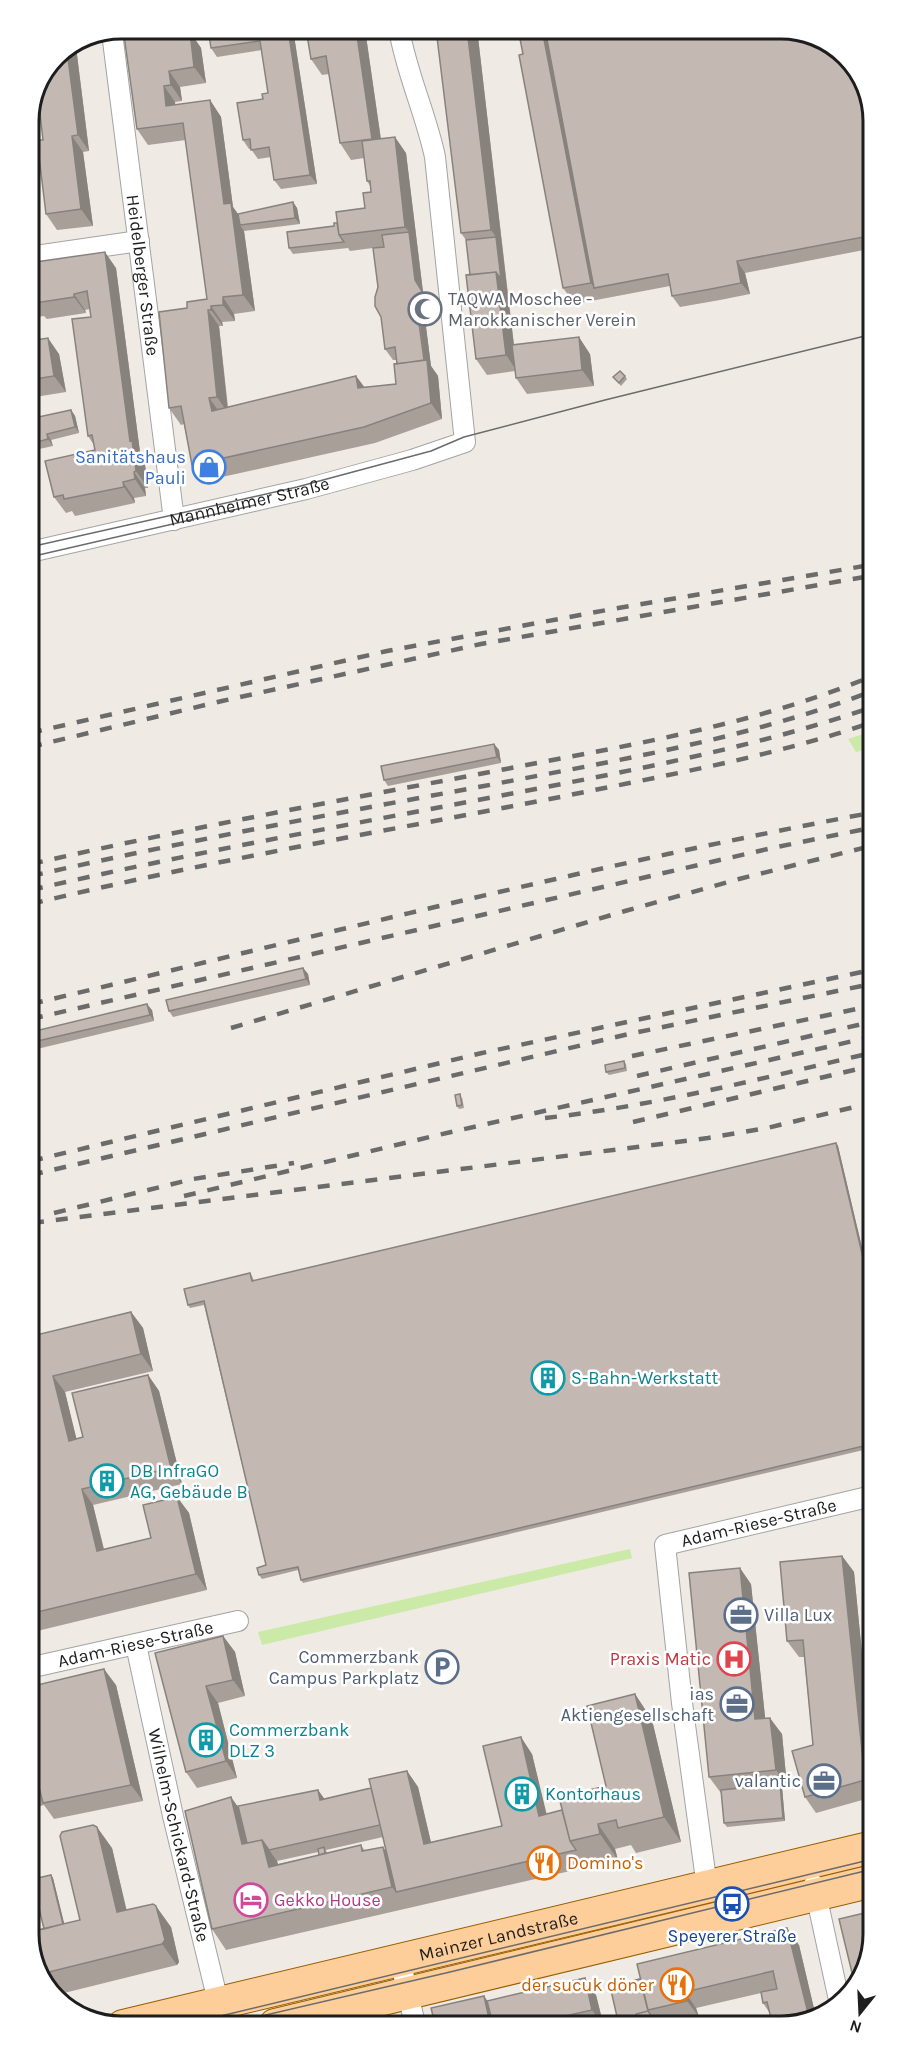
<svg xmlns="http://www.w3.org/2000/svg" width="902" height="2055" viewBox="0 0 902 2055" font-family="Karla,sans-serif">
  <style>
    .grass { fill: #cbeaa7 }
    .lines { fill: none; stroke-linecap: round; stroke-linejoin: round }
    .street-casing { stroke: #a4a4a4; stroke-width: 22 }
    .primary-casing { stroke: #975e00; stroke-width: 34 }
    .street { stroke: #fff; stroke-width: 20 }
    .primary { stroke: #fdce99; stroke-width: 32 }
    .tram { stroke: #6b6b6b; stroke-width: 1.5 }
    .rail { stroke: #6b6b6b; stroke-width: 4.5; stroke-dasharray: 12 12; stroke-linecap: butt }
    .wall { fill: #a89f99; fill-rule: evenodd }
    .shaded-wall { fill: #88827d }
    .building { fill: #c3b9b2; stroke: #88827d; stroke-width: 1.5 }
    .labels { text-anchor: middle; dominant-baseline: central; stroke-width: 5; stroke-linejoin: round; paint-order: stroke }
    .street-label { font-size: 18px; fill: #1d1d1d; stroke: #fff }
    .worship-label { font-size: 18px; fill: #5b616d; stroke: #fff; text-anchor: start }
    .shop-label { font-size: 18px; fill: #366cbe; stroke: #fff; text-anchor: end }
    .culture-label { font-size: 18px; fill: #0d838f; stroke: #fff; text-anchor: start }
    .service-label { font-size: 18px; fill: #4e5e75; stroke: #fff; text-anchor: end }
    .health-label { font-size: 18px; fill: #be3a42; stroke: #fff; text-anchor: end }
    .food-label { font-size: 18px; fill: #c56008; stroke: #fff; text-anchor: start }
    .hotel-label { font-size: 18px; fill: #b23c85; stroke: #fff; text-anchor: start }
    .transit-label { font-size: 18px; fill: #164399; stroke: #fff }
    .rim { fill: none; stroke: #1d1d1d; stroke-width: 3 }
  </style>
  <rect width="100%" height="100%" fill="#efeae3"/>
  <path class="grass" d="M870 732V748L856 752 848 739Z
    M630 1549 632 1558 262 1645 258 1632Z"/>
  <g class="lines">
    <g class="street-casing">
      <g id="street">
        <path id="s1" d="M112 33 174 520"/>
        <path d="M29 257 139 241"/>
        <path id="s2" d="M30 552 306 489 412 460 465 442 435 157C426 114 406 72 399 29"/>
        <path id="s3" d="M136 1645 173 1816 224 2026"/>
        <path id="s4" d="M33 1667 238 1621"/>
        <path d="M814 1885 839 2000"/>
        <path id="s5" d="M707 1887 682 1703 665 1545 872 1496"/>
        <path d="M400 1960 415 2024"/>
      </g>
    </g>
    <g class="primary-casing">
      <g id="primary">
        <path d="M275 2025 873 1881"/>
        <path id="s6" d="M123 2026 873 1847"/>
      </g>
    </g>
    <use href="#street" class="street"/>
    <use href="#primary" class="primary"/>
    <path class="tram" d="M30 547 297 487 431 451 464 437 605 400 869 335
      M30 557 255 505
      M179 2026 873 1859
      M219 2026 450 1972 873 1869"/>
    <path class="rail" d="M30 733 387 651 607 610 870 565
      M30 747 222 701 481 644 870 576
      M31 864C188 828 347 799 506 769 629 745 754 725 870 677
      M31 876C181 842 332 814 484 786 614 761 746 739 870 692
      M31 890C186 854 342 826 499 796 624 772 749 749 870 708
      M31 904C207 861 387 831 565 796 667 775 771 757 870 723
      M31 1004C310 938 588 866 870 813
      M31 1019 772 848 870 828
      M231 1028 625 911 739 879 871 846
      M632 1056 871 1006
      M637 1076 871 1022
      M545 1118C655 1106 763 1078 871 1053
      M633 1122 871 1066
      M31 1161 482 1053 871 970
      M31 1175 629 1034 871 984
      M184 1196 438 1135 871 1037
      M54 1213 193 1179 294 1163
      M32 1223 708 1138 767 1128 871 1103"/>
  </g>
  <path class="wall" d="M123 28 171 29 172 34 190 32 201 48 206 83 180 87 182 101 175 102V105L210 100 221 117 233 207 238 214 293 202 297 208 300 224 244 231 255 311 234 314 235 321 222 322 223 326H219L228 407 356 376 364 387 396 384V360H393L385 349 373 248 350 251 348 248 293 254 289 248 334 226 337 223 365 208 371 192V187L367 181 364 158 351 160 340 143 329 74 322 75 311 59 306 29H365L381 139 406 153 423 292 431 305 432 317 426 327 431 366 438 376 442 419 375 443 204 481 192 465 184 424 181 425 169 408 187 308 207 299 186 140 148 145 137 129Z
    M293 29 317 184 281 189 274 180 271 157 258 159 251 149H249L243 140 263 99 268 93 262 50 217 57 211 48Z
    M478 37 514 345 590 354 594 386 527 394 516 378 515 371 487 375 476 359 470 275 466 240 461 233Z
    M76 47 89 151 83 152 93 226 57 230 46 214 56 55Z
    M523 54 868 91 869 249 745 273 750 294 720 300 680 307 672 296 670 286 575 304 563 288Z
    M29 263 116 268 140 452 144 457 148 488H145L146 496 134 498 135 503 75 516 72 511 66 513 54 497 95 450 94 445 88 436 91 317 90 309 85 310 86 313 47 319 44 316 29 318Z
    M29 341 59 354 66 392 29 398Z
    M625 376 627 379 621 386 613 377Z
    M71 410 75 416 79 433 51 440 53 446 30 451 29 419Z
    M30 591 36 615 30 617Z
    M494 744 499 750 501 763 388 786 384 780Z
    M303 968 308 974 310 985 173 1017 169 1011Z
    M152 1010 154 1021 37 1049 33 1042Z
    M624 1061 626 1064 627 1071 609 1075 606 1072Z
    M462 1097 464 1108 459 1109 457 1106Z
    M836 1143 838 1146 872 1290V1448L303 1583 301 1580 298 1570 262 1579 259 1575 266 1565 204 1305 190 1308 188 1305 250 1273 252 1276 254 1281Z
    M131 1312 143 1328 153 1371 65 1392 76 1439 83 1437 148 1375 159 1391 182 1484 93 1505 104 1549 151 1538 177 1497 189 1513 207 1590 33 1632V1577L39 1575 32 1336Z
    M842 1556 854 1572 873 1766V1797L816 1813 805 1797 813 1745 804 1657H799L787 1641Z
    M751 1584 765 1718 782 1734 787 1786 782 1787 785 1821 727 1827 724 1823 722 1793H721L709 1777Z
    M223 1636 235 1652 245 1696 218 1703 237 1778 197 1788 186 1772 155 1653Z
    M116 1685 143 1801 54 1819 44 1805 33 1808V1686Z
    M635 1694 652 1720 681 1842 636 1853 631 1845 615 1849 618 1860 226 1950 212 1929 238 1806 318 1790 324 1799 371 1788 407 1771 418 1787 431 1842 502 1826 532 1754 546 1814 562 1810 606 1786ZM383 1837 386 1852 365 1851 361 1845 327 1853 326 1850ZM318 1852 319 1855 278 1864 277 1861Z
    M112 1848 126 1910 171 1927 179 1962 177 1965 56 1995 34 1964 44 1929 53 1878 64 1924 80 1920Z
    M799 1945 816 2017 811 2021 769 2012 763 2003 761 1993 696 2008 699 2017 676 2022 638 2023V2020L627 2023H619L618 2021 610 1986Z
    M596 1995 603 2023 435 2024 487 2001Z"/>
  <path class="shaded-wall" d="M162 29H171L174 51 163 35Z
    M288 29H293L317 184 310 175Z
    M356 29H365L383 155 372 139Z
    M467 29H472L478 37 507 288 501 279 496 237 491 230Z
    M542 29H551L594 288 591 283Z
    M190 32 201 48 206 83 194 67Z
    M76 47 89 151 78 135 67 51Z
    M169 71 180 87 182 101 171 85Z
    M164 86 175 102 178 122 166 106Z
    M210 100 221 117 233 207 242 220 240 225 244 231 255 311 243 295 224 204Z
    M72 136 83 152 93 226 81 209Z
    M395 137 406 153 423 292 431 305 432 317 426 327 431 366 438 376 442 419 431 403 425 365 409 232 405 227Z
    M293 202 297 208 300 224 295 218Z
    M105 252 116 268 140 452 144 457 148 488 136 471 130 441Z
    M737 261 745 273 750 294 741 283Z
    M496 272 507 288 517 371 506 355Z
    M74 294 85 310 86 313 74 297Z
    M223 297 234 314 235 321 223 305Z
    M211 306 222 322 223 326 211 310Z
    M208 310 219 326 228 413 217 397Z
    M579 337 590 354 594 386 582 370Z
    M48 338 59 354 66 392 54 376Z
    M356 376 368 392 358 388Z
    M209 398 221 414 212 411Z
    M71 410 75 416 79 433 75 427Z
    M47 434 51 440 53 446 48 439Z
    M134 472 145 488 146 496 135 479Z
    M123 482 134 498 135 503 124 487Z
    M30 591 36 615 30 607Z
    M494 744 499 750 501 763 497 757Z
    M303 968 308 974 310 985 306 979Z
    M147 1004 152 1010 154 1021 150 1015Z
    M836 1143 838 1146 872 1290V1296Z
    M131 1312 143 1328 153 1371 141 1354Z
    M148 1375 159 1391 182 1484 171 1468Z
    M53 1376 65 1392 81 1457 69 1441Z
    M82 1489 93 1505 108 1567 97 1551Z
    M177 1497 189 1513 207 1590 196 1574Z
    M842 1556 854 1572 873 1766V1792L865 1780Z
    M740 1568 751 1584 767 1735 755 1719Z
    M223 1636 235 1652 245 1696 233 1680Z
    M104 1669 116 1685 143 1801 131 1785Z
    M206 1686 218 1703 237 1778 226 1761Z
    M635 1694 652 1720 681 1842 664 1817Z
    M770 1718 782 1734 787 1786 776 1770Z
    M521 1737 532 1754 551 1832 539 1816Z
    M407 1771 418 1787 435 1860 424 1844Z
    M780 1784 782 1787 785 1821 783 1818Z
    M318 1790 326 1801 320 1800Z
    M231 1797 246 1818 249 1854 242 1844Z
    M598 1824 615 1849 618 1860 600 1834Z
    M97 1827 112 1848 132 1933 117 1912Z
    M262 1840 277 1861 284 1888 269 1867Z
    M383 1847 398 1868 396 1892 392 1887Z
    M51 1875 53 1878 70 1947 68 1944Z
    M156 1906 171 1927 179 1962 177 1965 162 1944Z
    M787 1928 799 1945 816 2017 811 2021H810Z
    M585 1978 596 1995 603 2023H601L592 2010Z
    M685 1992 696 2008 699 2017 687 2001Z
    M484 1996 499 2017 500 2024H491Z"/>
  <path class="building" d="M123 28 162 29 163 35 190 32 194 67 169 71 171 85 164 86 166 106 210 100 224 204 231 203 243 295 223 297V305L211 306V310H208L217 397 209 398 212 411 356 376 358 388 396 384 394 364 427 360 431 403 364 427 192 465 181 406 169 408 159 312 187 308V302L207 299 183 123 137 129Z
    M208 29H288L310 175 274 180 269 147 251 150 250 139 243 140 237 103 263 99 262 94 268 93 260 41 211 48Z
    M306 29H356L372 139 340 143 326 56 311 59Z
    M436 29H467L491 230 461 233Z
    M518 29H542L591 283 563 288 519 55 523 54Z
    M545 29H787L837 48 868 91 869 236 737 261 741 283 711 289 672 296 668 274 594 288Z
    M67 51 78 135 72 136 81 209 46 214 37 140H43L38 96 56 55Z
    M395 137 405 227 339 235 336 212 365 208 363 193 371 192 370 181H367L362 141Z
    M293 202 295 218 240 225 238 214Z
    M334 223H337L339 235 344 242 289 248 287 232 334 226Z
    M409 232 415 280 423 293V306L418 316 424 360 397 364 395 347 385 349 381 317 375 306V297L378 287 373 248 384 247 382 235Z
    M496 237 501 279 496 272 470 275 466 240Z
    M105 252 130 441 132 440 136 471 134 472 135 479 123 482 124 487 64 499 63 495 54 497 45 461 95 450 92 435 88 436 72 319 91 317 87 291 74 294V297L35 303V299L29 300V263Z
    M496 272 506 355 476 359 466 275Z
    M579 337 582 370 516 378 512 345Z
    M48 338 54 376 29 380V341Z
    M620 371 625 376 619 383 613 377Z
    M71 410 75 427 47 434 48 439 30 444 29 419Z
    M494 744 497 757 384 780 381 766Z
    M303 968 306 979 169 1011 166 1000Z
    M147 1004 150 1015 33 1042 31 1032Z
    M624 1061 625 1068 606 1072 605 1065Z
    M460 1094 462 1105 457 1106 455 1095Z
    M836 1143 872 1296V1444L301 1580 298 1567 259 1575 257 1568 266 1565 204 1301 188 1305 184 1289 250 1273 252 1281Z
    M131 1312 141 1354 53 1376 69 1441 83 1437 72 1393 148 1375 171 1468 82 1489 97 1551 151 1538 143 1505 177 1497 196 1574 33 1613V1577L39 1575 32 1547V1336Z
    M842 1556 865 1780 805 1797 792 1751 813 1745 803 1640 787 1641 780 1562Z
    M740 1568 755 1719 770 1718 776 1770 709 1777 689 1573Z
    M223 1636 233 1680 206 1686 226 1761 186 1772 155 1653Z
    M104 1669 131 1785 43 1803 39 1787 33 1789V1686Z
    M635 1694 664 1817 618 1828 616 1820 598 1824 600 1834 570 1841 559 1797 606 1786 587 1706Z
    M521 1737 539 1816 562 1810 570 1841 576 1850 396 1892 369 1779 407 1771 424 1844 502 1826 483 1746Z
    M780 1784 783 1818 724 1823 721 1790Z
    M371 1788 380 1825 269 1850 262 1840 247 1843 238 1806 318 1790 320 1800Z
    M231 1797 242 1844 262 1840 269 1867 361 1845 362 1851 383 1847 392 1887 212 1929 185 1811Z
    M93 1825 97 1827 117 1912 153 1904 156 1906 165 1940 162 1944 41 1974 34 1964 33 1931 80 1920 60 1836 62 1832Z
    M324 1847 325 1853 319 1855 318 1849Z
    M51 1875 63 1924 44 1929 33 1883V1879Z
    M873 1911V1934L858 1984 855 1985 839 1919Z
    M787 1928 810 2021 772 2022 767 2002 763 2003 761 1992 777 1989 773 1971 685 1992 687 2001 648 2010 637 1964Z
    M585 1978 592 2010 565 2016 567 2022 563 2023 493 2024 487 2001Z
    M640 1979 648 2011 636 2014 637 2017 618 2021 610 1986Z
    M484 1996 490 2023 435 2024 431 2008Z
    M648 2011 654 2020 655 2023H638L636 2014Z"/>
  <defs>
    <g id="mosque-ring" transform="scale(1.725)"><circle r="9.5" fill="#fff" stroke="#6b7280" stroke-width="1.5"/><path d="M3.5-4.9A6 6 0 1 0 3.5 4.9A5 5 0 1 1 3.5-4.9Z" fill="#6b7280"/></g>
    <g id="shop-ring" transform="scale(1.725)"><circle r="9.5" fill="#fff" stroke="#3f7fe0" stroke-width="1.5"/><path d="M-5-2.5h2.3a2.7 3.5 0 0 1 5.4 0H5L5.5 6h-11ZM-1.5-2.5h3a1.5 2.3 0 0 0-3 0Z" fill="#3f7fe0"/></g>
    <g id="building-ring" transform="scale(1.725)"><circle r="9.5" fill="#fff" stroke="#0f9aa8" stroke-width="1.5"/><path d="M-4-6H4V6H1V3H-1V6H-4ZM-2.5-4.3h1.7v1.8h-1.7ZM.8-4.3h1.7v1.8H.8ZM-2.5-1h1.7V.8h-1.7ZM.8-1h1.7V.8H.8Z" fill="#0f9aa8"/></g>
    <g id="office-ring" transform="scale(1.725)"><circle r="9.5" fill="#fff" stroke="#5c6f8a" stroke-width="1.5"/><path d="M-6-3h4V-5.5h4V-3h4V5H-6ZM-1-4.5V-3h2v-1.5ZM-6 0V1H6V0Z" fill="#5c6f8a"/></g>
    <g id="hospital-ring" transform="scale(1.725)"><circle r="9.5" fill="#fff" stroke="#e0444e" stroke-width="1.5"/><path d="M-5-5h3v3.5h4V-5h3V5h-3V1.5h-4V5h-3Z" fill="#e0444e"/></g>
    <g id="parking-ring" transform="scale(1.725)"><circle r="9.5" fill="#fff" stroke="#5c6f8a" stroke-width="1.5"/><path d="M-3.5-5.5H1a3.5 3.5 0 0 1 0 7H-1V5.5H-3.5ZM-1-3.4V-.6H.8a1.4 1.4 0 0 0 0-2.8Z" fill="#5c6f8a"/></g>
    <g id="restaurant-ring" transform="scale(1.725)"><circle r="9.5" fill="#fff" stroke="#e8710a" stroke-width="1.5"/><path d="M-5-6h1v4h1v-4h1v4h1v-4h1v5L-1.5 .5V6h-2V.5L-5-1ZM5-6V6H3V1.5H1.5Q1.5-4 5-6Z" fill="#e8710a"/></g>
    <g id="hotel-ring" transform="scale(1.725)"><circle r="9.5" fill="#fff" stroke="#d1479c" stroke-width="1.5"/><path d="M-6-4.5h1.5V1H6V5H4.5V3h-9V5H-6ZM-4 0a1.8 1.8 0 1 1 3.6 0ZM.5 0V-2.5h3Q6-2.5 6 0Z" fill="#d1479c"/></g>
    <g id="bus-ring" transform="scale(1.725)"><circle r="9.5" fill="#fff" stroke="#1a4fb4" stroke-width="1.5"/><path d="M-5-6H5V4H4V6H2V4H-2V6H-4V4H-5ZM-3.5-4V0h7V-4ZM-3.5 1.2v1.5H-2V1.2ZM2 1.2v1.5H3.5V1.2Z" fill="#1a4fb4"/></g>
  </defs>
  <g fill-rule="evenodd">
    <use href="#mosque-ring" x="425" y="309"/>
    <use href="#shop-ring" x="209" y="467"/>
    <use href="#building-ring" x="548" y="1378"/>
    <use href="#building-ring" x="107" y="1481"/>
    <use href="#office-ring" x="741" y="1615"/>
    <use href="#hospital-ring" x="734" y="1659"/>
    <use href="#parking-ring" x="442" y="1667"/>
    <use href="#office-ring" x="737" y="1704"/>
    <use href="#building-ring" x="206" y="1740"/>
    <use href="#office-ring" x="824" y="1781"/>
    <use href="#building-ring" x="522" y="1794"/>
    <use href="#restaurant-ring" x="544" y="1863"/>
    <use href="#hotel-ring" x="251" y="1900"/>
    <use href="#bus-ring" x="732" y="1904"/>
    <use href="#restaurant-ring" x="677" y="1985"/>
  </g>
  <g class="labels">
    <g class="street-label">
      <text stroke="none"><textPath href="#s1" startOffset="244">Heidelberger Straße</textPath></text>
      <text stroke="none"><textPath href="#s2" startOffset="225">Mannheimer Straße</textPath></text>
      <text stroke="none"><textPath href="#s5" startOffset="441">Adam-Riese-Straße</textPath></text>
      <text stroke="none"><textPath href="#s4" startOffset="105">Adam-Riese-Straße</textPath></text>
      <text stroke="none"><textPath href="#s3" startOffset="195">Wilhelm-Schickard-Straße</textPath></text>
      <text stroke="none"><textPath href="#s6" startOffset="386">Mainzer Landstraße</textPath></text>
    </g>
    <g class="worship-label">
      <text x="448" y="299">TAQWA Moschee -<tspan x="448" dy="21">Marokkanischer Verein</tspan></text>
    </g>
    <g class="shop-label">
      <text x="186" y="457">Sanitätshaus<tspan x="186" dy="21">Pauli</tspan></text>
    </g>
    <g class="culture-label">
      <text x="571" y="1378">S-Bahn-Werkstatt</text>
      <text x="130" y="1471">DB InfraGO<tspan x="130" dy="21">AG, Gebäude B</tspan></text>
      <text x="229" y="1730">Commerzbank<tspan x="229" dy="21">DLZ 3</tspan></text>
      <text x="545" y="1794">Kontorhaus</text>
    </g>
    <g class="service-label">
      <text x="764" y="1615" text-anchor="start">Villa Lux</text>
      <text x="419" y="1657">Commerzbank<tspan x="419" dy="21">Campus Parkplatz</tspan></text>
      <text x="714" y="1694">ias<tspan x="714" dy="21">Aktiengesellschaft</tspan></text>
      <text x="801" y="1781">valantic</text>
    </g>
    <g class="health-label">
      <text x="711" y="1659">Praxis Matic</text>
    </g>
    <g class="food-label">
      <text x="567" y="1863">Domino's</text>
      <text x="654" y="1985" text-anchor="end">der sucuk döner</text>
    </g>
    <g class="hotel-label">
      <text x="274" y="1900">Gekko House</text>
    </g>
    <g class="transit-label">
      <text x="732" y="1936">Speyerer Straße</text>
    </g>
  </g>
  <path d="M0 0H902V2055H0ZM121 39H781A82 82 0 0 1 863 121V1934A82 82 0 0 1 781 2016H121A82 82 0 0 1 39 1934V121A82 82 0 0 1 121 39Z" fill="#fff" fill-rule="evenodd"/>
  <path class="rim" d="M121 39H781A82 82 0 0 1 863 121V1934A82 82 0 0 1 781 2016H121A82 82 0 0 1 39 1934V121A82 82 0 0 1 121 39Z"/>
  <g transform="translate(860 2013) rotate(198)" stroke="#ffffff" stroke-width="4.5" paint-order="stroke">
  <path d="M0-4.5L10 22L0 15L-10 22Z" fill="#1d1d1d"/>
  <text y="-9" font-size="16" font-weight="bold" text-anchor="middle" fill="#1d1d1d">N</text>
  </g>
</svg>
